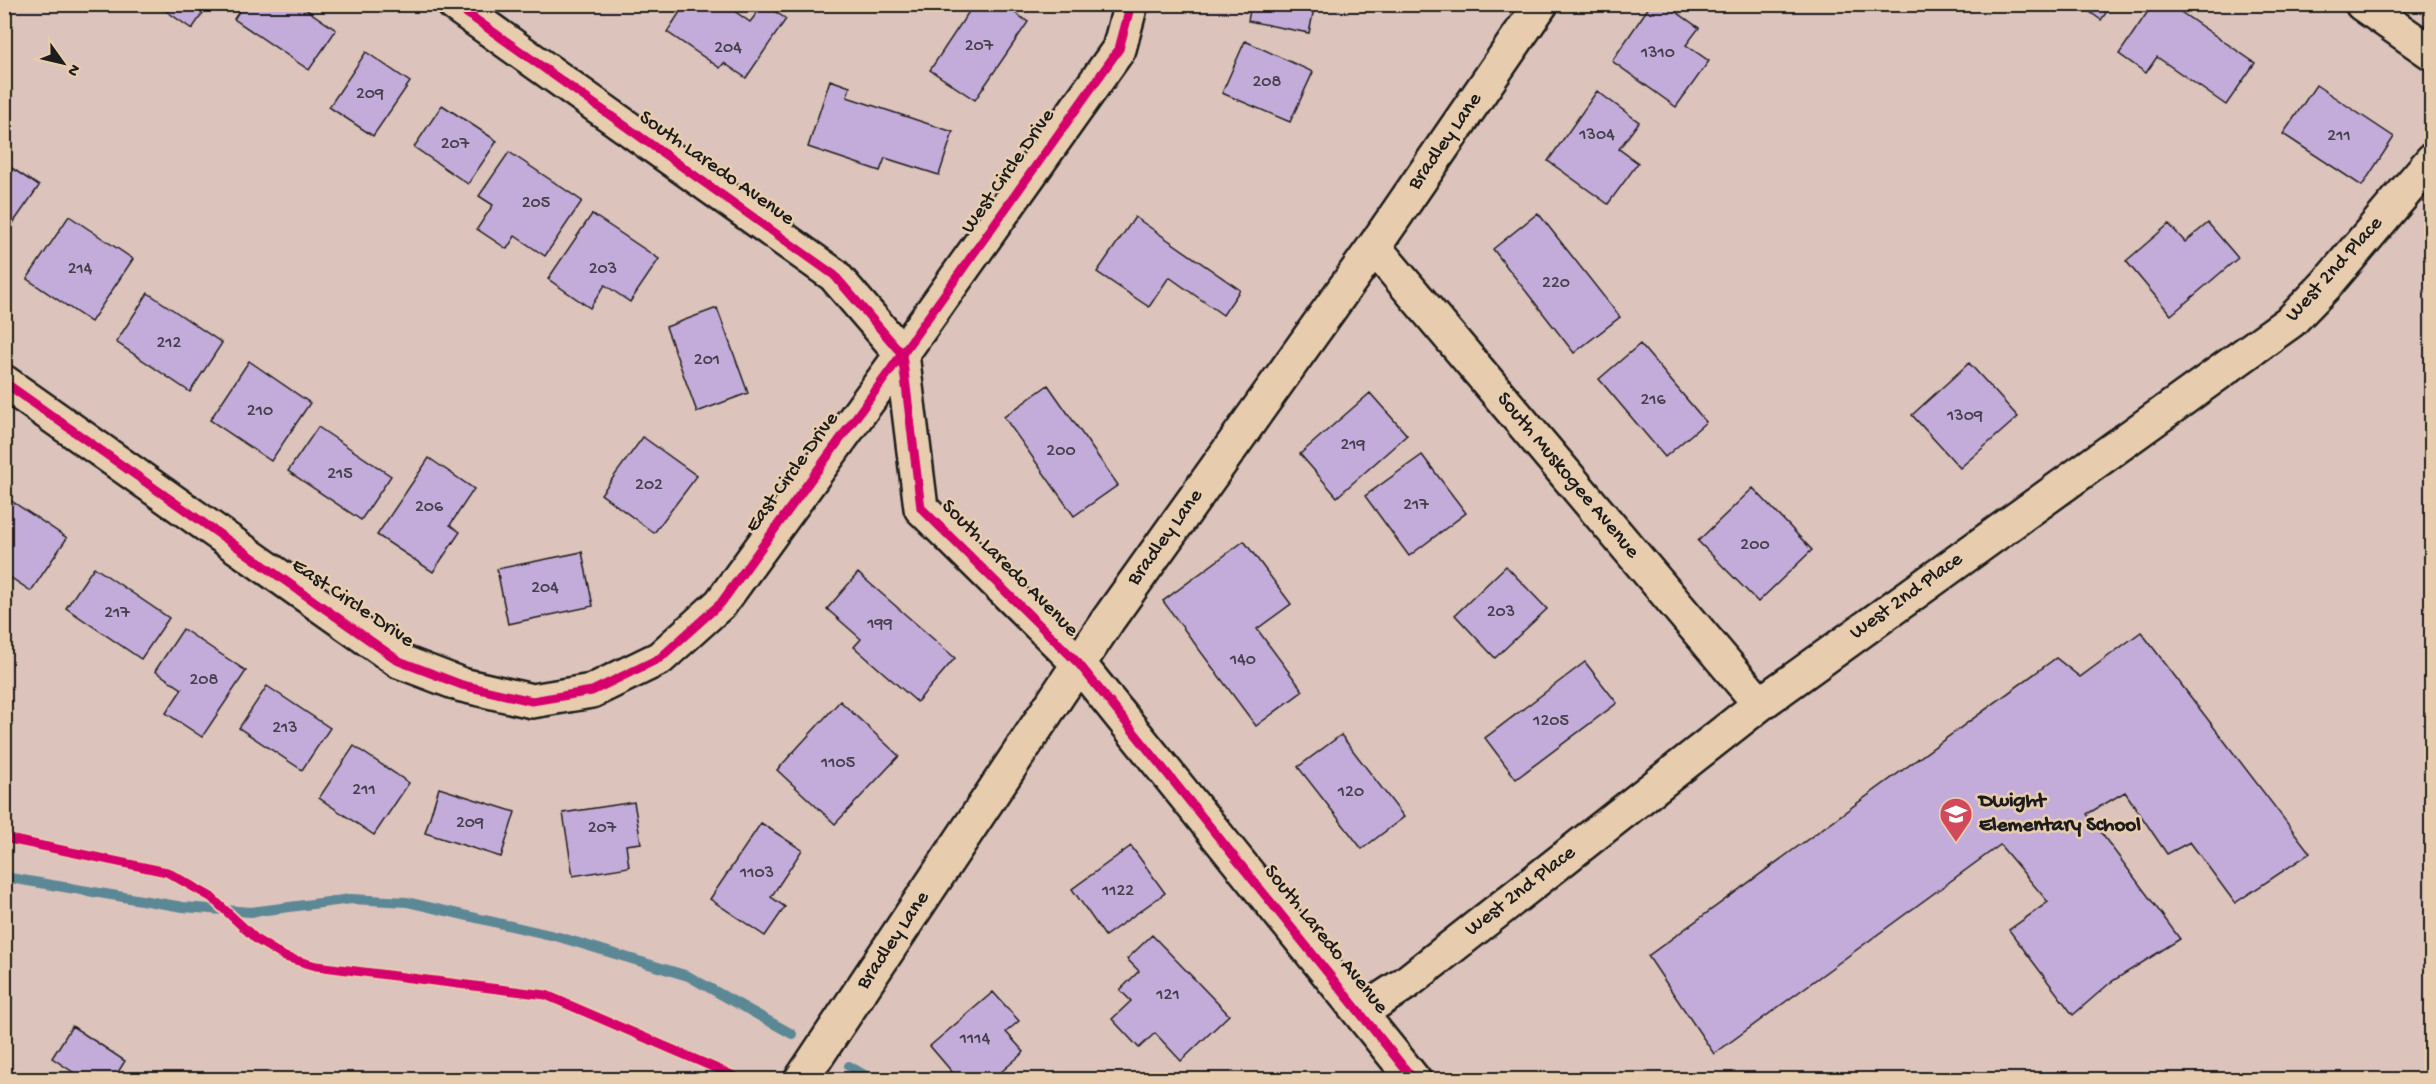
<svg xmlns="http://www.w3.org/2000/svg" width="2436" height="1084" viewBox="0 0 2436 1084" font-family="'Gochi Hand',sans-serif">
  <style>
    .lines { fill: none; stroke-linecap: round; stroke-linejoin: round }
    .stream { stroke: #5c8896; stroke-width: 10 }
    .building { fill: #c4acda; stroke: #1c1c1c; stroke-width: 1.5 }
    .minor-casing { stroke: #1c1c1c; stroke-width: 38 }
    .minor { stroke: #e7cdae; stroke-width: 33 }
    .cycleway-casing { stroke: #e7cdae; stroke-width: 13 }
    .cycleway { stroke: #d6006c; stroke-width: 9 }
    .labels { text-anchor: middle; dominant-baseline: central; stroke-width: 5; stroke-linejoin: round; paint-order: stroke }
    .number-label { font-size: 18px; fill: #46404c }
    .street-label { font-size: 21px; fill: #1c1c1c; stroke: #e7cdae }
    .poi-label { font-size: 21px; font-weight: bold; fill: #1c1c1c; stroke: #e7cdae; text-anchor: start }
  </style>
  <rect width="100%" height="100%" fill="#dcc3bb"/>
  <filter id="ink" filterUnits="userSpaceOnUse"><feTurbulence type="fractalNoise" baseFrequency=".0167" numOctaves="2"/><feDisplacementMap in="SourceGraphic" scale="12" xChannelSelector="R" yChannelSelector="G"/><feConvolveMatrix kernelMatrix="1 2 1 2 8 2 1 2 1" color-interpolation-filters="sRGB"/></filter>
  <g filter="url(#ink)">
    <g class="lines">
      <path class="stream" d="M4 877 183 907 251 912 351 899 407 902 559 937 688 976 792 1034
        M849 1066 873 1080
        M2428 1080 2432 1077"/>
    </g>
    <path class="building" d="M156 4H209L192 29Z
      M244 4H298L336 30 309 70 234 19Z
      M685 4H724L750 22 764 4 786 19 746 78 724 63 720 68 667 32Z
      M974 4H1002L1028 22 975 100 930 70Z
      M1251 4H1315L1309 33 1248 21Z
      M1651 4H1665L1699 28 1686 45 1709 61 1676 107 1612 61Z
      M2079 4H2112L2101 20Z
      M2153 4H2169L2255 63 2226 105 2157 57 2146 73 2119 54Z
      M1245 41 1313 72 1290 122 1222 93Z
      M366 52 410 82 373 136 329 107Z
      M830 80 850 87 847 97 953 132 939 175 885 158 880 171 808 147Z
      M2316 85 2394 137 2362 186 2283 134Z
      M1597 91 1639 122 1619 149 1638 163 1608 204 1548 161Z
      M442 105 497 141 468 184 414 147Z
      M509 152 582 201 545 256 515 236 507 249 477 229 493 205 479 196Z
      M4 163 39 186 4 236Z
      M1538 213 1620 317 1574 353 1493 249Z
      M592 214 659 259 630 302 605 285 590 308 548 279Z
      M69 216 133 259 91 322 27 279Z
      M1135 217 1240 290 1223 315 1169 277 1149 307 1097 272Z
      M2208 223 2238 258 2171 315 2126 261 2169 224 2185 242Z
      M148 293 222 343 190 392 116 342Z
      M717 308 748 393 697 412 666 327Z
      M1640 344 1706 422 1665 457 1599 379Z
      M249 361 310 403 271 461 210 420Z
      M1969 363 2018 417 1960 468 1912 415Z
      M1048 385 1118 485 1074 516 1004 417Z
      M1370 393 1407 435 1337 497 1300 454Z
      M318 427 391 476 361 520 288 471Z
      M643 437 697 476 654 533 601 494Z
      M1422 455 1466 513 1409 556 1365 496Z
      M429 458 474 489 450 525 460 532 433 572 377 535Z
      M1753 488 1812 550 1758 602 1698 541Z
      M4 496 67 538 31 591 4 573Z
      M1244 541 1291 604 1257 629 1303 691 1256 726 1163 601Z
      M582 552 593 606 508 624 497 569Z
      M1506 566 1547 609 1495 658 1455 615Z
      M94 567 169 618 141 659 66 608Z
      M858 573 955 658 917 702 854 647 861 639 827 609Z
      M183 629 246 671 202 737 166 713 182 689 155 671Z
      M2141 632 2310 853 2235 903 2190 842 2167 854 2125 792 2087 814 2180 939 2111 982 2073 1015 2009 930 2048 902 2000 845 1714 1054 1648 956 2056 658 2080 677Z
      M1585 662 1617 703 1516 779 1485 738Z
      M267 686 330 728 302 770 239 728Z
      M840 701 899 756 835 824 777 770Z
      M1341 735 1404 817 1362 849 1298 767Z
      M354 746 409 783 374 835 319 798Z
      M439 788 515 812 501 857 425 833Z
      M634 802 641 843 626 845 629 867 573 876 563 813Z
      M761 823 802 850 771 897 785 907 765 936 710 899Z
      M1131 846 1165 893 1105 936 1072 889Z
      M1152 935 1229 1015 1181 1061 1155 1033 1139 1048 1112 1019 1131 1001 1120 990 1139 971 1127 959Z
      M993 992 1019 1021 1006 1032 1024 1052 992 1080H959L930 1046Z
      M72 1026 125 1061 113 1080H85L52 1058Z
      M1058 1073 1064 1080H1050Z"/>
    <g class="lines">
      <g class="minor-casing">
        <path id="minor" d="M454 4 834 275 902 354 921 508 1079 664 1414 1080
          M2362 4 2432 53
          M1374 247 1760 704
          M4 382 399 661 462 685 532 701 592 691 660 658 721 603 902 354 1119 49 1131 4
          M1360 1013 1406 983 1760 704 2291 321 2326 285 2432 160
          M801 1080 1108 620 1374 247 1541 4"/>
      </g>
      <use href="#minor" class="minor"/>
      <g class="cycleway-casing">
        <path id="cycleway" d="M454 4 834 275 902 354 921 508 1079 664 1414 1080
          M4 382 399 661 462 685 532 701 592 691 660 658 721 603 902 354 1119 49 1131 4
          M4 838 167 872 211 897 257 940 285 957 316 966 546 995 743 1080"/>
      </g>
      <use href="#cycleway" class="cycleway"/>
    </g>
  </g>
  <defs>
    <g id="school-pin" transform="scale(1.725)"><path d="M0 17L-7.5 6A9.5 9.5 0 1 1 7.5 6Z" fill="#d1495b" stroke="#e7cdae"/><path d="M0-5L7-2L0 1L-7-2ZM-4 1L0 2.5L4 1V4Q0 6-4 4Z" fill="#fff"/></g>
  </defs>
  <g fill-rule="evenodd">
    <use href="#school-pin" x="1956" y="814"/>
  </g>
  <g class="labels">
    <g class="number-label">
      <text x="979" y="46">207</text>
      <text x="728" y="48">204</text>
      <text x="1658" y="53">1310</text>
      <text x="1267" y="82">208</text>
      <text x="370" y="94">209</text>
      <text x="1597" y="135">1304</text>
      <text x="2339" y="136">211</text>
      <text x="455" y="144">207</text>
      <text x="536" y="203">205</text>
      <text x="80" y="269">214</text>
      <text x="603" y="269">203</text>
      <text x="1556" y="283">220</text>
      <text x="169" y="343">212</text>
      <text x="707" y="360">201</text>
      <text x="1653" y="400">216</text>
      <text x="260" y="411">210</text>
      <text x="1965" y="416">1309</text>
      <text x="1353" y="445">219</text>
      <text x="1061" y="451">200</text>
      <text x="340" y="474">215</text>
      <text x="649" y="485">202</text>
      <text x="1416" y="505">217</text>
      <text x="429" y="507">206</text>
      <text x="1755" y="545">200</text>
      <text x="545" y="588">204</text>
      <text x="1501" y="612">203</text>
      <text x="117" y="613">217</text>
      <text x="880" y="624">199</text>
      <text x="1243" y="660">140</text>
      <text x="204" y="680">208</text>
      <text x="1551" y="721">1205</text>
      <text x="285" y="728">213</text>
      <text x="838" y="763">1105</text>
      <text x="364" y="790">211</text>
      <text x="1351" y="792">120</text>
      <text x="470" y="823">209</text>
      <text x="602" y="828">207</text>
      <text x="757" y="873">1103</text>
      <text x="1118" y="891">1122</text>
      <text x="1168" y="995">121</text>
      <text x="975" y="1039">1114</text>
    </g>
    <g class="street-label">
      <text transform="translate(1446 142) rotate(-55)">Bradley Lane</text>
      <text transform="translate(716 169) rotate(35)">South Laredo Avenue</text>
      <text transform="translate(1009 172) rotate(-55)">West Circle Drive</text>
      <text transform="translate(2335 270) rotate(-48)">West 2nd Place</text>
      <text transform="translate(793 473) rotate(-54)">East Circle Drive</text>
      <text transform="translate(1567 476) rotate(50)">South Muskogee Avenue</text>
      <text transform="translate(1166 538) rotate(-54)">Bradley Lane</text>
      <text transform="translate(1009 569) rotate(45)">South Laredo Avenue</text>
      <text transform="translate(1907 597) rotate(-36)">West 2nd Place</text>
      <text transform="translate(352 604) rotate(34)">East Circle Drive</text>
      <text transform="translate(1521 892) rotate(-38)">West 2nd Place</text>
      <text transform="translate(1325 940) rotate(51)">South Laredo Avenue</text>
      <text transform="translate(894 941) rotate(-56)">Bradley Lane</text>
    </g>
    <g class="poi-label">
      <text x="1979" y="802">Dwight<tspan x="1979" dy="24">Elementary School</tspan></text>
    </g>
  </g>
  <rect width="2436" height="1084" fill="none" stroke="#e7cdae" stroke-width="24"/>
  <rect x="12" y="12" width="2412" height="1060" fill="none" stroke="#1c1c1c" stroke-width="2" filter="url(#ink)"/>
  <g transform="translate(63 63) rotate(124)" stroke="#e7cdae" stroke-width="4.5" paint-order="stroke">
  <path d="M0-4.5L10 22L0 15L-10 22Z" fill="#1c1c1c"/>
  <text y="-9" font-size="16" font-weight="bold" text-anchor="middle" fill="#1c1c1c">N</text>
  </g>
</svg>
